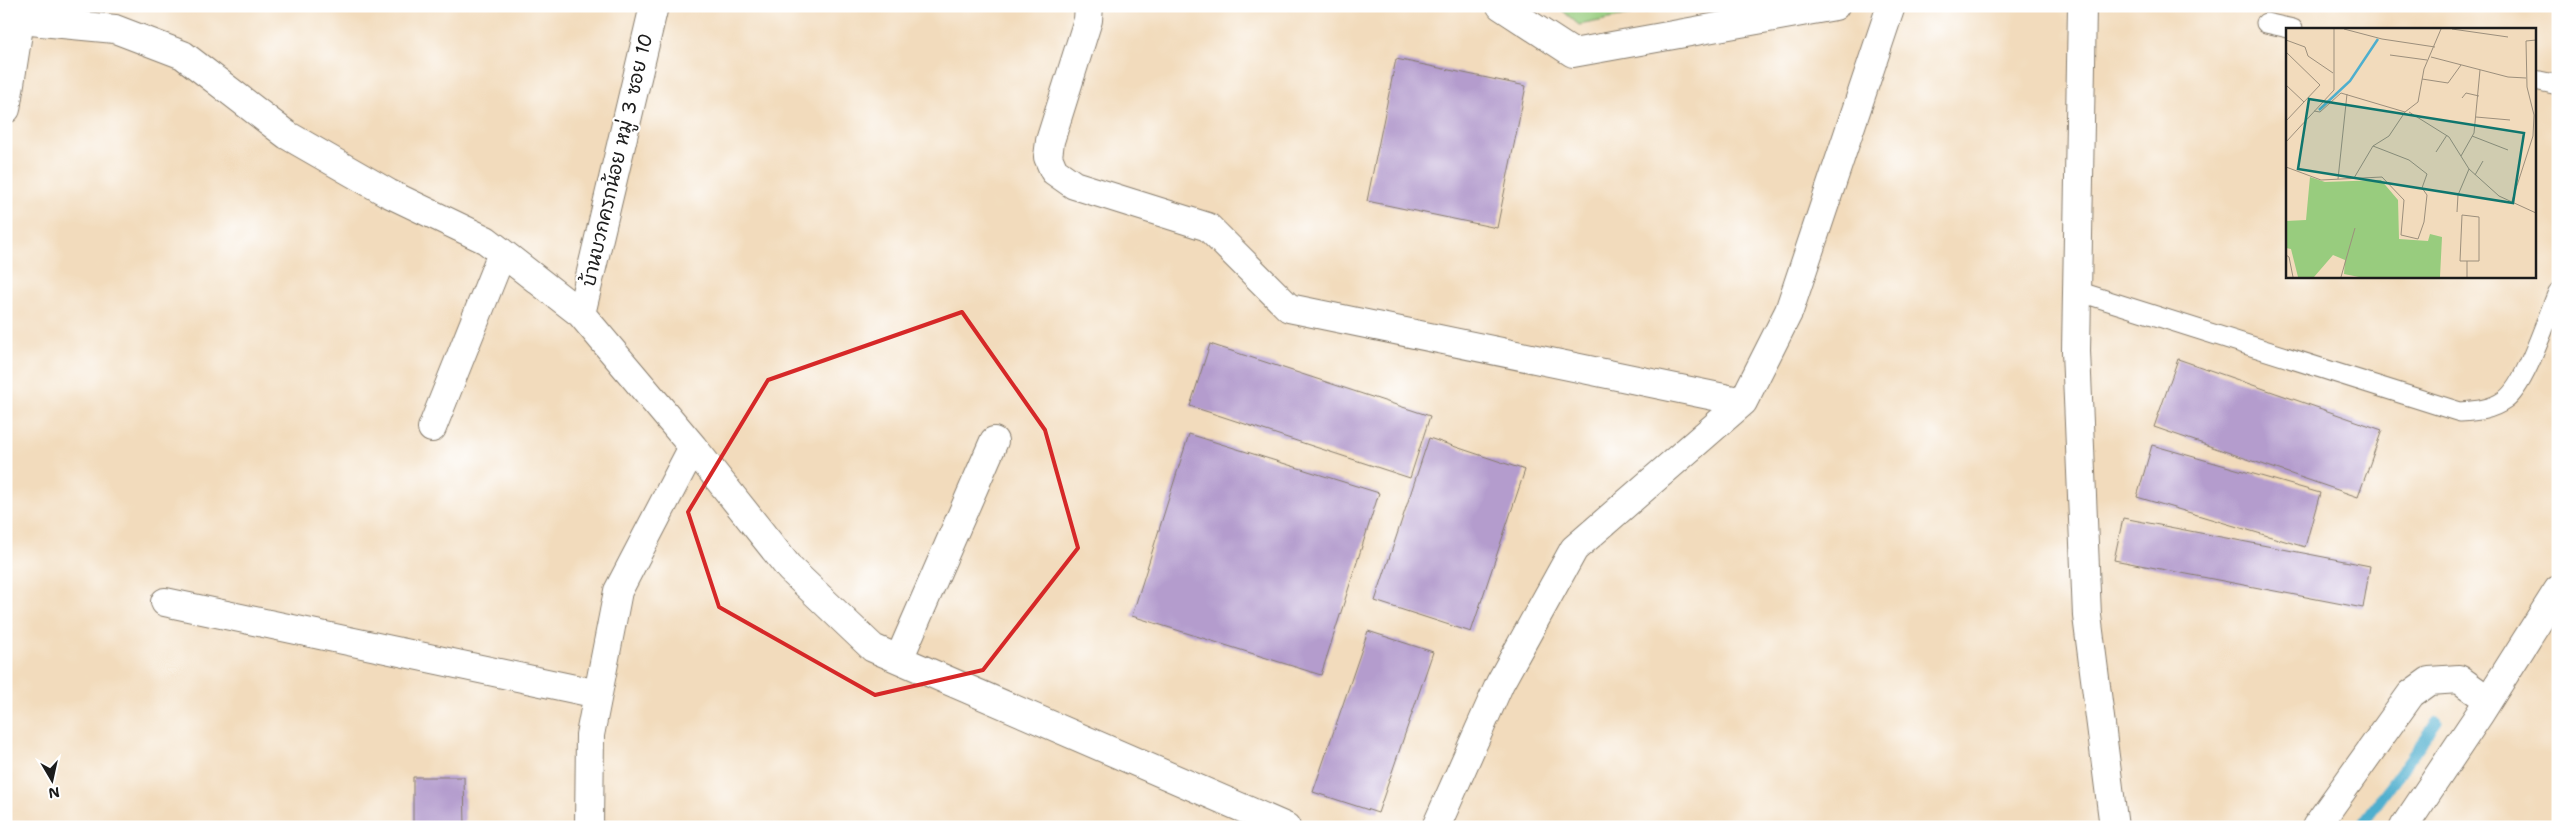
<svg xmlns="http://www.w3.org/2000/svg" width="2564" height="833" viewBox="0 0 2564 833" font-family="'Shantell Sans','Playpen Sans Thai',sans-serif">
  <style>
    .green { fill: #98cc7e; stroke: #5a744d }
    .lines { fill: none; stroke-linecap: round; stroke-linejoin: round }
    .stream { stroke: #4fafce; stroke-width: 11 }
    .building { fill: #b49ccd }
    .lane-casing { stroke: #877c6c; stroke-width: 21 }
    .street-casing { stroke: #877c6c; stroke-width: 30 }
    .lane { stroke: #fff; stroke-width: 19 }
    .street { stroke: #fff; stroke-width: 28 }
    .marked { fill: none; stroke: #d62828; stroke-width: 4; stroke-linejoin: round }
    .labels { text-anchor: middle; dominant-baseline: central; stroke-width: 4.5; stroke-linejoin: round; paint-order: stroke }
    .street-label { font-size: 19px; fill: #1c1c1c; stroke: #fff }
    .inset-river { fill: none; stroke: #4fafce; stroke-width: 2.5 }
    .inset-road { fill: none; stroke: #9c8f7c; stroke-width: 1 }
    .view { fill: #0f766e; fill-opacity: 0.15; stroke: #0f766e; stroke-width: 2.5 }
    .inset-edge { fill: none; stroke: #1c1c1c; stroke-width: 2.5 }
  </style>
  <rect width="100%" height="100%" fill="#fff"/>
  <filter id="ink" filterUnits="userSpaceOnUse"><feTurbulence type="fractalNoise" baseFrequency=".02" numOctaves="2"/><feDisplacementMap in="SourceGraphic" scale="10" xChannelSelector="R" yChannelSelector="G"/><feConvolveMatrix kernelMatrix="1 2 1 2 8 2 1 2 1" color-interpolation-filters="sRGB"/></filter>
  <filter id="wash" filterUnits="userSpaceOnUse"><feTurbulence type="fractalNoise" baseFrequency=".0096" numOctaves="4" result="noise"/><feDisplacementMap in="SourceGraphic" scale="20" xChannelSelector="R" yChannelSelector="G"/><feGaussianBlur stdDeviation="1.12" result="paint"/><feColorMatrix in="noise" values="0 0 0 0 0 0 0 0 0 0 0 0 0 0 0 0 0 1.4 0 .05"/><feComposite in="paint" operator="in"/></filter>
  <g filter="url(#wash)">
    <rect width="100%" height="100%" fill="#f2dbbc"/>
    <path class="green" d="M1557 6H1676L1579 25Z"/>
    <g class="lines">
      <path class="stream" d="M2360 827 2437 722"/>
    </g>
    <g id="blocks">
      <path class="building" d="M1396 59 1526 86 1497 228 1367 201Z
        M1210 344 1430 416 1410 478 1190 406Z
        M2178 359 2382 430 2358 497 2154 427Z
        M1189 434 1379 493 1321 675 1132 616Z
        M1429 438 1525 470 1471 632 1375 601Z
        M2152 445 2320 493 2305 547 2137 497Z
        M2123 518 2370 566 2363 608 2114 560Z
        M1368 631 1433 652 1378 813 1313 792Z
        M413 777H464L465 827H413Z"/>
    </g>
  </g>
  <g filter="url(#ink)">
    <use href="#blocks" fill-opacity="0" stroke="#877c6c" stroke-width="1"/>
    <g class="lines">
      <g class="lane-casing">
        <path id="lane" d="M2266 23 2293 29
          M2535 80 2558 85
          M2077 291 2460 412C2476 411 2491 410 2505 400 2526 385 2547 317 2558 292"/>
      </g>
      <g class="street-casing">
        <path id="street" d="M1089 6 1088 20 1050 141 1048 157 1054 171 1074 185 1208 227 1289 308 1743 402
          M1501 6 1573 53 1835 6
          M2082 6 2076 351 2087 616 2114 827
          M6 16 20 20 115 29 183 55 287 135 388 193 486 240 581 314 693 447 790 569 873 648 1286 827
          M6 109 20 20
          M581 314 654 6
          M432 428 502 253
          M165 602 598 694
          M899 659 994 441
          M589 827 590 735 618 591 693 447
          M1436 827 1500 683 1574 549 1743 402 1789 311 1891 6
          M2316 827 2411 694 2429 681 2459 679 2488 700
          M2404 827 2479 715 2558 590"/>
      </g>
      <use href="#lane" class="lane"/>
      <use href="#street" class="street"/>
    </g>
  </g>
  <path class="marked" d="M962 312 1045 430 1078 548 983 670 875 695 719 607 688 512 768 380Z"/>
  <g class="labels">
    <g class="street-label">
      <text transform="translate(617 160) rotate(-77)">บ้านบวกครกน้อย หมู่ 3 ซอย 10</text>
    </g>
  </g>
  <g transform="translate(2286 28)">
    <rect width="250" height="250" fill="#f2dbbc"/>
    <path d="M24 149 39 154 95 152 112 172 113 211 142 213 144 206 156 209 154 249H73L58 246 59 232 47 227 28 249H12L5 221 0 220V193L20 192Z" fill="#98cc7e"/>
    <path class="inset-river" d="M33 82 64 53 92 11"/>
    <path class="inset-road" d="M58 1 96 11 149 19M166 1 222 9M0 12 19 19 22 28 47 45M0 24 34 57 0 93M104 27 141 32M145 29 222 49 240 50M136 51 162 55 175 37M0 57 18 74M176 70 180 65 193 68M28 83 34 84 55 65 119 84M123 84 163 109 183 141 213 168 250 185M190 89 224 92M186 108 222 122M0 114 48 62V1M150 124 161 107M175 128 188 105 194 42M0 139 35 152 96 149 118 172 115 207 132 211 138 194 141 167 136 160 141 146 123 132 87 118M189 147 197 133M68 150 87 118 103 108 119 84 132 74 138 41 155 1M52 151 61 66M226 173 247 108 248 87 241 59 240 13 250 12M171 184 172 167 183 141M176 187 193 189V233H174ZM0 227 3 229 7 249M181 233V249M55 249 69 200"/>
    <path class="view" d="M23 71 238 105 227 175 12 141Z"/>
    <rect width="250" height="250" class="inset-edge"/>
  </g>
  <rect width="2564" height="833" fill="none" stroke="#fff" stroke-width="25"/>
  <g transform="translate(52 780) rotate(171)" stroke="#ffffff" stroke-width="4" paint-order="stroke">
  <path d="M0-4L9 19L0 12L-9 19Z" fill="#1c1c1c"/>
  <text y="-8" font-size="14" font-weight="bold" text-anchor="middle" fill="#1c1c1c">N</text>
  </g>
</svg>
